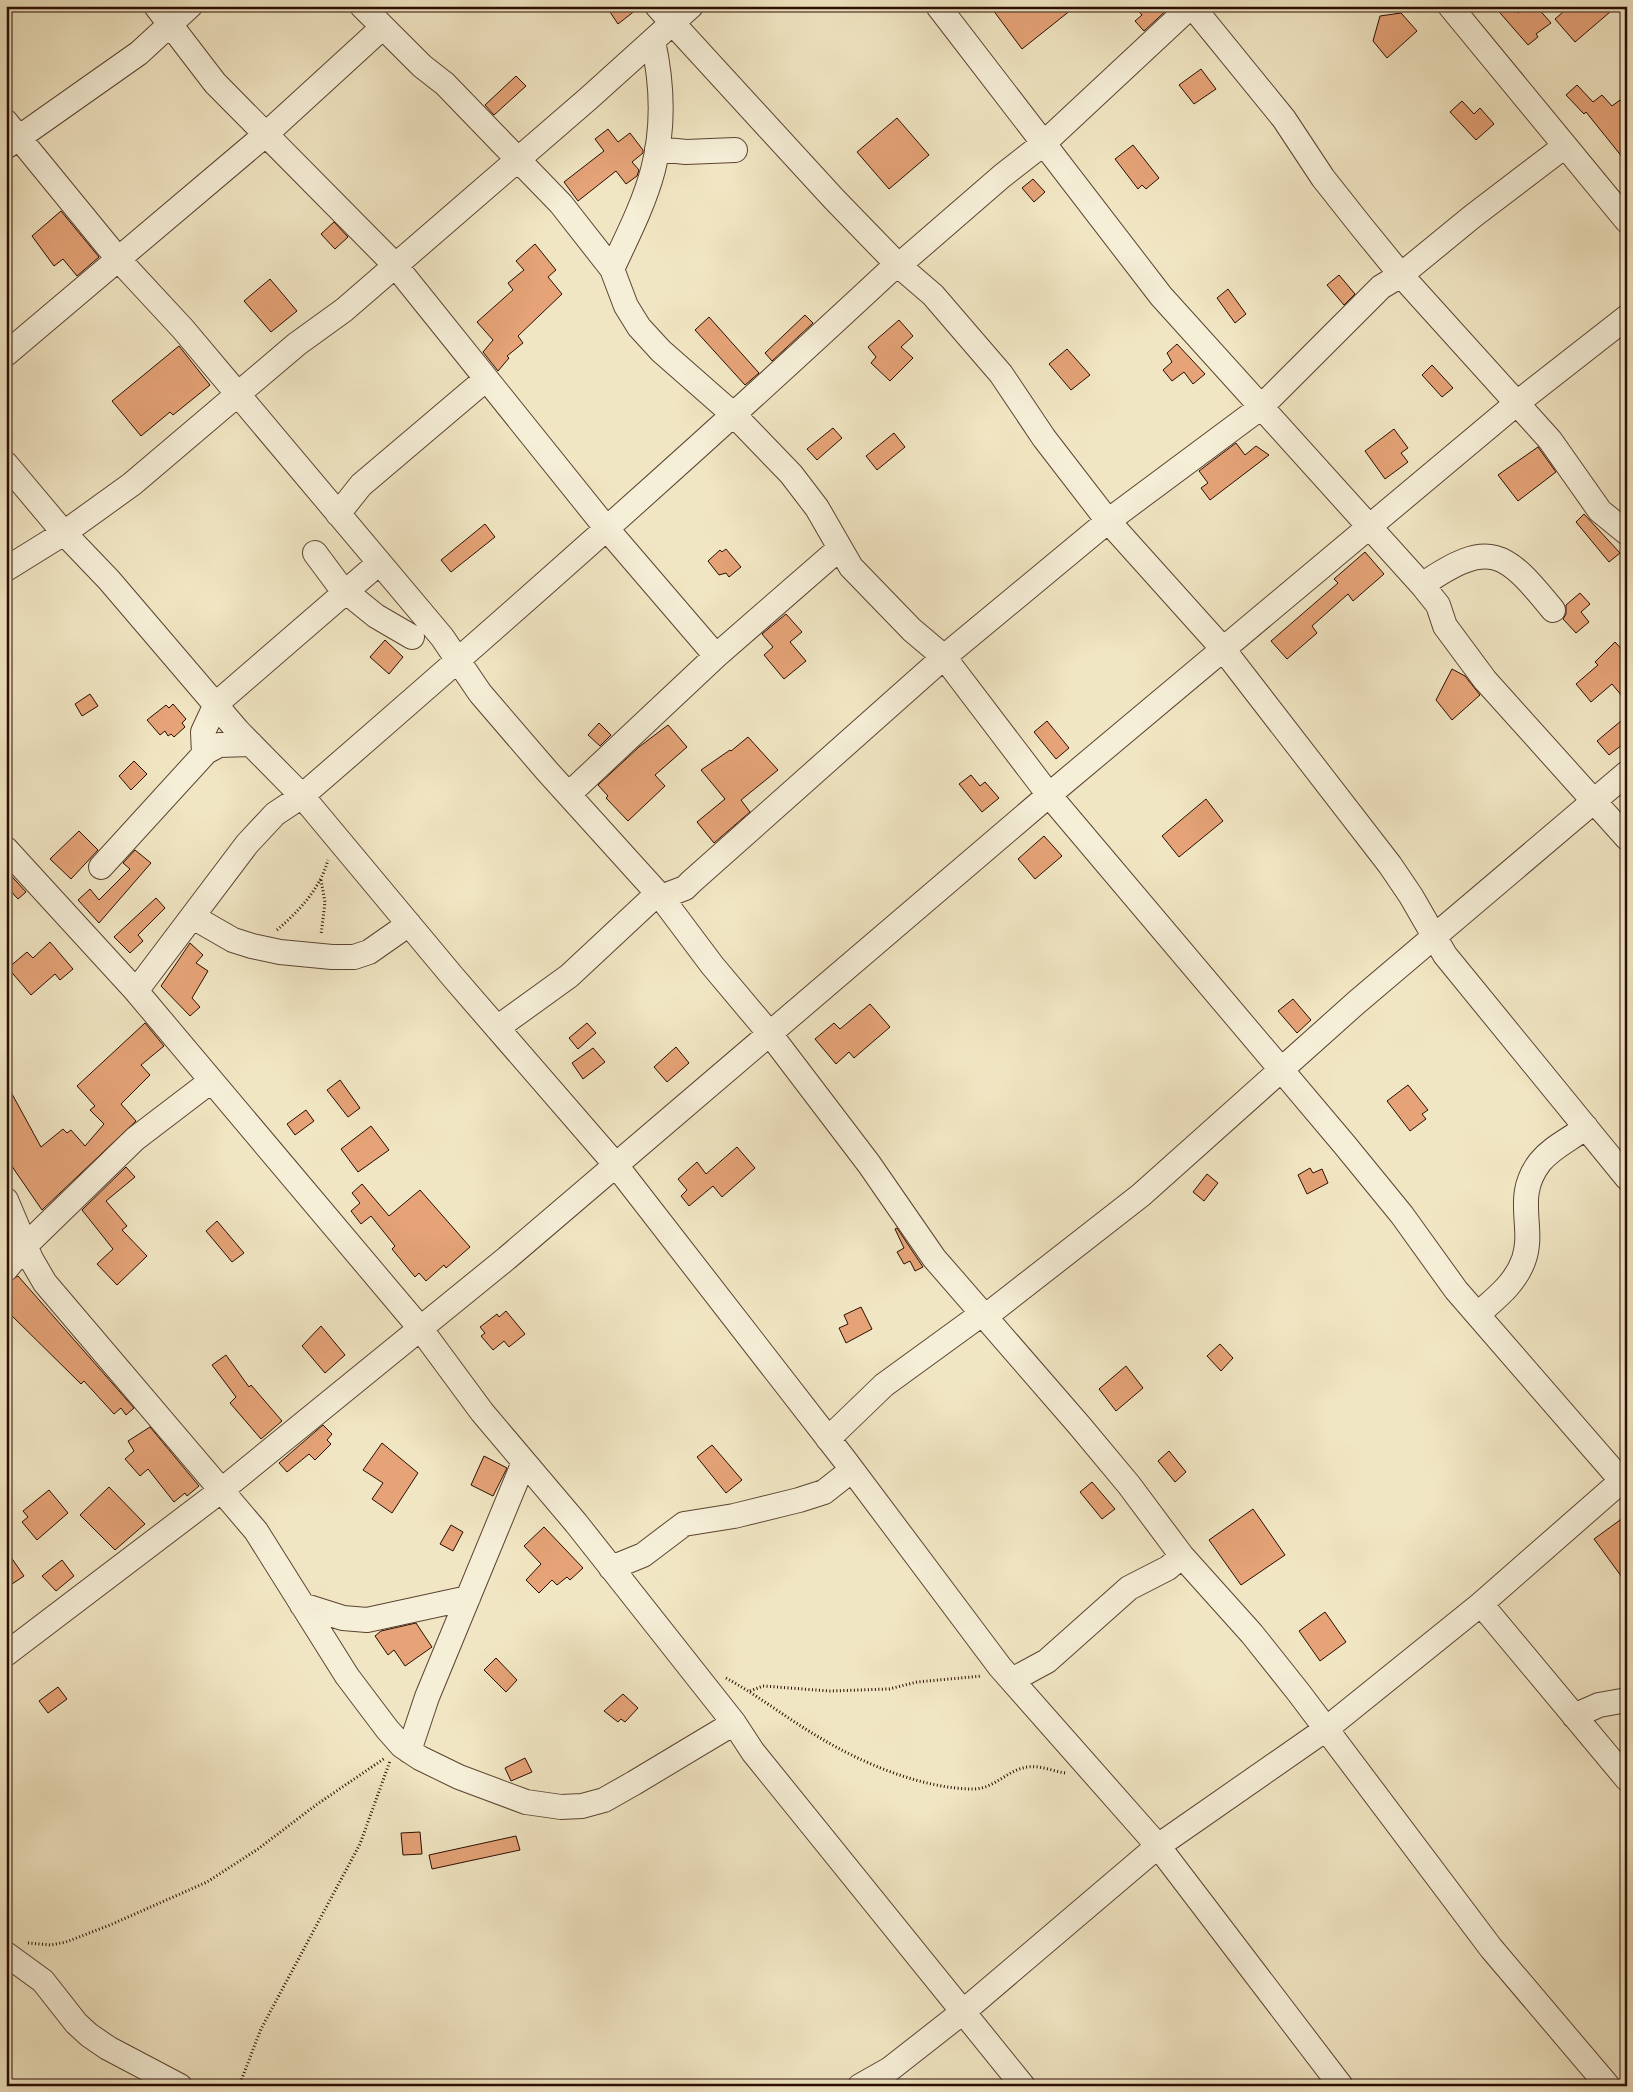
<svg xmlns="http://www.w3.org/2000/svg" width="1633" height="2092" viewBox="0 0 1633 2092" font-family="'Sorts Mill Goudy',serif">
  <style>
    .building { fill: #e5a377; stroke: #2a0d02 }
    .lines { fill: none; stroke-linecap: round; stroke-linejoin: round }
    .minor-casing { stroke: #5c4332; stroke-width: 26 }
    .path { stroke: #2a0d02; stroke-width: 3; stroke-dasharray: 1 2.5; stroke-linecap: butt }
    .minor { stroke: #f6efd8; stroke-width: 24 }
  </style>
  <rect width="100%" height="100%" fill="#f1e6c3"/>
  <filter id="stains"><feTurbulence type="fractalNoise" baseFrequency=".004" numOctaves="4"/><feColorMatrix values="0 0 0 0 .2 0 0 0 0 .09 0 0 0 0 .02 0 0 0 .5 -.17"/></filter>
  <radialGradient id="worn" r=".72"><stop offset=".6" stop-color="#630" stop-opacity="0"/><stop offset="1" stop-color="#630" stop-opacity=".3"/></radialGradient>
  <path class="building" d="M606 6H641L618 24Z
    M990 6H1076L1022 49Z
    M1134 6H1171L1144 31 1135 21 1142 15Z
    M1494 6H1513L1518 13 1526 6H1536L1551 23 1536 34 1538 37 1528 45Z
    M1570 6H1617L1575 42 1555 19Z
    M1401 13 1417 31 1387 58 1373 41 1380 16Z
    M1201 69 1216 89 1194 104 1179 85Z
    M516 76 526 86 494 115 485 105Z
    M1577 85 1593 102 1602 95 1612 106 1620 100 1627 109V163L1586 112 1584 114 1566 95Z
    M1462 101 1474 114 1480 108 1494 124 1476 140 1450 112Z
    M897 118 929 155 889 189 857 152Z
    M608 129 618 142 630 133 643 150V153L632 162 639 170 637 176 626 184 616 171 578 201 564 182 604 151 595 139Z
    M1133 145 1159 178 1146 189 1142 185 1138 189 1115 159Z
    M1033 179 1045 192 1034 202 1022 188Z
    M61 211 99 257 77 276 63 259 54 266 32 236Z
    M334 222 348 237 335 249 321 234Z
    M535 244 556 270 548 277 562 294 518 336 523 343 507 356 509 358 498 371 483 352 493 340 477 322 513 290 508 283 524 270 516 261Z
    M1339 275 1355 294 1344 305 1327 285Z
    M270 279 297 311 271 332 244 301Z
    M1228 289 1246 314 1235 323 1217 298Z
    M805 315 813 323 772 361 765 353Z
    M709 317 759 373 745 385 695 330Z
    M899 320 913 336 901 347 913 358 890 381 871 363 876 357 868 347Z
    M1177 344 1205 374 1193 384 1184 372 1172 381 1163 370 1172 362 1167 353Z
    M179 346 210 385 173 415 170 412 141 436 112 401Z
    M1067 349 1090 375 1071 390 1049 364Z
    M1432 365 1453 388 1442 397 1422 375Z
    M833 428 842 438 817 460 807 449Z
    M1394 429 1408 448 1401 453 1408 462 1385 479 1365 451Z
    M894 433 905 447 877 470 866 456Z
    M1236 443 1245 455 1256 446 1269 455 1210 500 1201 488 1208 483 1199 471Z
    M1538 447 1556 472 1518 501 1498 475Z
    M1584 514 1620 553 1609 562 1576 522Z
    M485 524 495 537 451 572 441 560Z
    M726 549 741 567 729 577 726 573 719 575 708 561 720 550 722 552Z
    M1365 552 1384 574 1353 601 1348 594 1312 626 1317 633 1287 659 1271 641 1338 583 1334 579Z
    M1580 593 1590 604 1581 612 1589 622 1576 633 1563 619 1566 614V605Z
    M786 614 802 632 790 642 806 661 784 679 764 655 773 647 762 634Z
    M385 640 403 657 389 674 370 657Z
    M1615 642 1627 655V702L1612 684 1591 702 1576 684 1598 665 1595 662Z
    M1452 669 1465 676 1480 695 1452 720 1436 700Z
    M90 694 98 706 82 716 75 704Z
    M173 704 186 719 182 723 185 727 174 737 171 734 168 736 165 731 160 735 147 720 166 705 169 708Z
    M1627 716V741L1609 755 1597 741Z
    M1047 721 1069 748 1056 759 1034 732Z
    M599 723 611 735 600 746 588 735Z
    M668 725 687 747 655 775 665 786 628 821 606 798 608 796 598 785 639 747Z
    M748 737 778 770 741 800 750 812 714 843 697 822 725 799 701 770 730 750 731 751Z
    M134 761 147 774 131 790 119 776Z
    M971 775 980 786 985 782 999 798 982 812 959 784Z
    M1206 799 1223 821 1179 857 1162 836Z
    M79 831 98 850 71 879 50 859Z
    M1044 836 1062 856 1035 879 1018 859Z
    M135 850 151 863 99 923 78 900 90 889 99 900 130 869 123 863Z
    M6 870 26 892 18 899 6 886Z
    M156 898 165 908 138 935 143 941 130 953 114 937Z
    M50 942 73 969 60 980 55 974 31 995 8 968 27 952 33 958Z
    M190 943 203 955 196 963 208 971 192 998 200 1007 190 1016 161 986Z
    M1293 999 1311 1020 1297 1033 1278 1011Z
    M870 1004 890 1027 854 1058 849 1052 836 1064 815 1039 834 1023 840 1029Z
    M145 1023 164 1046 141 1065 150 1075 121 1104 136 1121 42 1210 11 1165 6 1168V1083L41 1147 63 1129 67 1133 71 1130 85 1146 104 1124 90 1110 95 1106 77 1086Z
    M587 1023 596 1033 578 1049 569 1038Z
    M676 1047 689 1063 667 1082 654 1067Z
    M593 1048 605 1062 583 1079 572 1063Z
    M340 1080 360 1108 348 1117 327 1090Z
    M1408 1085 1428 1110 1422 1114 1426 1119 1410 1131 1387 1101Z
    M306 1110 314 1121 295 1135 287 1124Z
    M371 1126 389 1150 358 1172 341 1149Z
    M737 1147 755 1168 722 1197 713 1186 689 1206 681 1196 687 1190 678 1179 697 1162 706 1174Z
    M126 1167 135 1177 106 1201 127 1226 122 1230 147 1256 117 1285 97 1264 113 1249 82 1210Z
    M1310 1168 1313 1173 1322 1169 1328 1183 1307 1194 1298 1175Z
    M1207 1174 1218 1183 1204 1201 1193 1192Z
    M362 1184 389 1216 420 1190 470 1247 446 1268 444 1265 426 1281 419 1273 415 1277 392 1249 395 1246 371 1216 361 1224 351 1211 360 1203 352 1193Z
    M217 1221 244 1253 232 1262 206 1231Z
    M897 1228 923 1267 915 1271 910 1261 904 1264 897 1252 904 1248 895 1229Z
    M18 1276 134 1408 126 1415 121 1408 114 1414 84 1381 81 1384 6 1310V1282Z
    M861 1307 872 1329 846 1343 839 1328 848 1324 844 1315Z
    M506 1311 525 1334 509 1347 504 1341 493 1350 481 1336 485 1333 480 1327 497 1314 499 1317Z
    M321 1326 345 1355 325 1373 302 1346Z
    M1220 1344 1233 1358 1221 1371 1207 1356Z
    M226 1355 249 1387 251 1385 282 1421 261 1439 230 1403 236 1397 212 1365Z
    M1126 1366 1143 1388 1116 1411 1099 1389Z
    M323 1425 332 1434 327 1440 331 1444 315 1460 309 1454 287 1472 279 1463Z
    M150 1427 199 1486 187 1496 185 1493 174 1502 148 1469 140 1476 125 1459 134 1451 128 1441Z
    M382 1443 418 1473 392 1513 372 1499 383 1483 363 1470Z
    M712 1445 742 1480 726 1493 697 1457Z
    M1169 1451 1186 1472 1175 1482 1158 1461Z
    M484 1456 507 1468 493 1496 471 1485Z
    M1092 1482 1115 1509 1102 1519 1080 1492Z
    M109 1487 145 1524 115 1550 80 1515Z
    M49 1490 68 1513 37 1540 22 1522 28 1517 23 1511Z
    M1253 1509 1285 1555 1241 1585 1209 1540Z
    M1627 1515V1584L1594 1539Z
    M451 1525 463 1532 453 1551 440 1544Z
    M544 1527 583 1568 570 1580 567 1577 557 1585 552 1580 539 1593 526 1580 541 1564 524 1546Z
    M6 1550 24 1576 6 1588Z
    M62 1560 74 1576 56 1591 42 1576Z
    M1325 1612 1346 1642 1320 1661 1299 1631Z
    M416 1623 432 1647 405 1666 394 1650 388 1655 375 1636 381 1631Z
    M496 1658 517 1680 506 1692 484 1670Z
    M58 1687 67 1699 48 1713 39 1701Z
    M623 1694 638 1708 625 1722 621 1719 618 1722 604 1711Z
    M525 1758 532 1772 511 1781 505 1768Z
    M420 1832 422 1854 403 1855 401 1833Z
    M516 1836 520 1850 432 1869 429 1855Z"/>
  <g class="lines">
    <g class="minor-casing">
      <path id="minor" d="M156 6 215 83 395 265 607 529 716 656
        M362 6 422 66 445 84 561 204 612 269 626 306 639 327 661 351 735 416 791 474 817 508 851 567 912 630 944 657 1049 795 1344 1144 1402 1215 1456 1290 1627 1487
        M657 6 834 199 897 264 933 295 1001 374 1044 438 1108 521 1223 649 1390 865 1411 896 1445 955 1627 1178
        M938 6 1161 296 1422 585 1438 605 1445 626 1485 680 1627 838
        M1192 6 1284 119 1323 178 1361 226 1401 275 1550 440 1600 511 1627 533
        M1450 6 1627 221
        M6 122 119 260 183 329 442 637 480 693 547 771 661 897 712 965 770 1034 869 1164 934 1258 1079 1425 1129 1485 1182 1556 1252 1634 1299 1693 1491 1948 1608 2086
        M7 146 139 53 190 6
        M657 149 686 152 735 150
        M612 269C627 237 644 204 653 170 664 128 662 82 653 41
        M6 354 265 135 383 27
        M6 464 64 533 109 580 238 731 302 796 453 977 615 1164 844 1459 1000 1667 1158 1846 1341 2086
        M338 514 361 485 486 379
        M315 553 344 592
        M6 569 64 533 132 484 297 344 344 310 589 98 691 6
        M1422 585C1490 538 1505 551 1553 610
        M345 591 376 616 412 637
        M204 754 203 732 216 704 379 563
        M569 794 716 656 840 548
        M6 849 136 991 420 1328 482 1412 576 1523 734 1723 753 1752 1023 2086
        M101 867 206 752 219 745 251 744
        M661 897 685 888 691 882 944 657 1108 521 1260 408 1381 287 1401 275 1473 216 1565 146
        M193 917 233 940 252 946 280 952 332 957H354L369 952 409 924
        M136 991 247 844 275 814 302 796C503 622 702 446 897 264L905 260 1002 176 1043 144 1191 6
        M497 1028 569 976 658 893
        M6 1200 31 1259 45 1283 256 1531 347 1676 387 1729 402 1746 420 1758 459 1777 526 1802 561 1807 582 1806 604 1800 634 1783 734 1723
        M6 1269 25 1246 135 1139 211 1081
        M1478 1314C1496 1298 1516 1283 1524 1259 1535 1226 1513 1197 1540 1162 1552 1147 1571 1139 1586 1127
        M986 1316 1141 1195 1357 1002 1627 773
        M828 1439 884 1385 983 1313
        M611 1568 643 1555 684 1524 734 1516 799 1500 824 1492 852 1470
        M1481 1604 1627 1779
        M302 1605 343 1618 367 1620 468 1598
        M6 1654 223 1489 507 1258 1049 795 1517 403 1627 317
        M1012 1680 1047 1661 1129 1588 1168 1568 1182 1556
        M1574 1716 1599 1705 1627 1700
        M409 1751 427 1697 524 1462
        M6 1954 43 1981 76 2023 89 2035 108 2048 180 2086
        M860 2086 890 2069 964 2011 1158 1846 1326 1729 1481 1604 1627 1476"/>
    </g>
    <path class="path" d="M321 880 325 902 321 935
      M277 930C299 911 320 889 328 860
      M726 1678C759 1696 789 1720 822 1739 864 1764 924 1789 973 1789 995 1789 1008 1769 1028 1767 1041 1765 1054 1772 1066 1773
      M750 1691 763 1686 830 1691 889 1689 917 1682 982 1676
      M28 1943 51 1945 66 1942 110 1925 207 1882 258 1849 316 1805 385 1758
      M239 2086 261 2029 360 1844 390 1761"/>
    <use href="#minor" class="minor"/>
  </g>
  <rect width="1633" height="2092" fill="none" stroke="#f1e6c3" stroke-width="25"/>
  <rect x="8" y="8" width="1618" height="2077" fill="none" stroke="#2a0d02" stroke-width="2.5"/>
  <rect x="12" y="12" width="1608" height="2067" fill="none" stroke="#2a0d02"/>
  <rect width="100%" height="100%" filter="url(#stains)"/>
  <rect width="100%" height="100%" fill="url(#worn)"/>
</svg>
